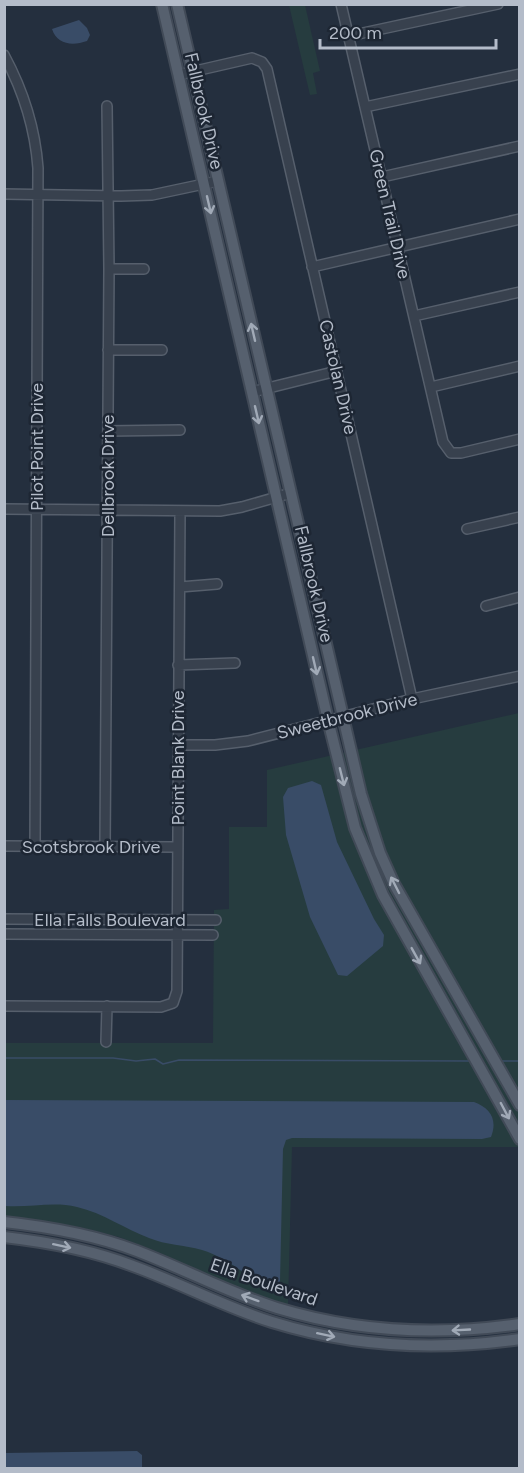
<svg xmlns="http://www.w3.org/2000/svg" width="524" height="1473" viewBox="0 0 524 1473" font-family="Figtree,sans-serif">
  <style>
    .green { fill: #263c3f }
    .water { fill: #394c67 }
    .lines { fill: none; stroke-linecap: round; stroke-linejoin: round }
    .stream { stroke: #394c67; stroke-width: 1.5 }
    .minor-casing { stroke: #565f6c; stroke-width: 12 }
    .major-casing { stroke: #414a57; stroke-width: 14 }
    .minor { stroke: #38414e; stroke-width: 9 }
    .major { stroke: #56606e; stroke-width: 10 }
    .oneway { stroke: #a1aab7 }
    .labels { text-anchor: middle; dominant-baseline: central; stroke-width: 5; stroke-linejoin: round; paint-order: stroke }
    .street-label { font-size: 18px; fill: #b4bcc9; stroke: #1d2633 }
  </style>
  <rect width="100%" height="100%" fill="#242f3e"/>
  <path class="green" d="M289 5H305L320 71 313 73 317 94 310 95Z
    M519 713V1147H292L288 1306 242 1290 158 1252 119 1237 79 1227 5 1216V1043H213L214 910 229 909V827H267V770Z"/>
  <path class="water" d="M79 20 87 28 90 35 87 41C73 46 57 45 52 29Z
    M312 781 321 785 337 842 374 919 384 935 383 946 347 976 338 975 310 917 286 835 283 797 288 788Z
    M5 1100 474 1102C490 1108 498 1119 491 1137L482 1139 292 1138 286 1140 283 1149 280 1281 277 1286 272 1288H265C245 1274 225 1257 202 1250 184 1245 166 1245 149 1238 125 1229 103 1213 77 1207 53 1201 29 1208 5 1206Z
    M137 1451 142 1455V1468H5V1453Z"/>
  <g class="lines">
    <path class="stream" d="M4 1058H113L136 1061 155 1059 163 1064 179 1060 471 1061
      M499 1061H520"/>
    <g class="minor-casing">
      <path id="minor" d="M341 4 443 442 451 453H461L520 439
        M349 36 498 4
        M4 55C24 92 35 127 38 168L35 846
        M178 75 252 58 262 62 267 69 412 699
        M365 107 520 74
        M382 177 520 146
        M4 194 121 196 152 195 218 181
        M312 267 520 219
        M109 269H144
        M414 316 520 292
        M108 350H162
        M431 387 520 366
        M252 392 337 371
        M108 431 180 430
        M4 509 220 511 242 507 291 493
        M467 529 520 517
        M180 587 217 584
        M486 606 520 597
        M178 665 235 663
        M179 745H215L248 741 412 699 520 676
        M4 846 177 847
        M105 847 109 269 107 106
        M4 919 216 920
        M4 934 213 935
        M4 1006 161 1007 173 1003 177 991 180 511
        M106 1042 107 1006"/>
    </g>
    <g class="major-casing">
      <path id="major" d="M162 4 328 720 355 828 383 895 520 1139
        M177 4 361 794 380 853 394 884 520 1105
        M4 1222C50 1227 95 1235 137 1251 184 1269 229 1293 277 1308 356 1332 437 1336 520 1324
        M4 1237C48 1242 92 1250 133 1266 180 1283 224 1307 272 1322 353 1347 436 1351 520 1339"/>
    </g>
    <use href="#minor" class="minor"/>
    <use href="#major" class="major"/>
  </g>
  <defs><path id="oneway-shaft" d="M-6 0H5M1.5-3L5.5 0L1.5 3" fill="none" stroke-width="1.6" stroke-linecap="round" stroke-linejoin="round" transform="scale(1.5)"/></defs>
  <g class="oneway">
    <use href="#oneway-shaft" transform="translate(209 205) rotate(77)"/>
    <use href="#oneway-shaft" transform="translate(253 332) rotate(-103)"/>
    <use href="#oneway-shaft" transform="translate(257 415) rotate(77)"/>
    <use href="#oneway-shaft" transform="translate(315 666) rotate(77)"/>
    <use href="#oneway-shaft" transform="translate(342 777) rotate(76)"/>
    <use href="#oneway-shaft" transform="translate(395 885) rotate(-117)"/>
    <use href="#oneway-shaft" transform="translate(416 956) rotate(61)"/>
    <use href="#oneway-shaft" transform="translate(505 1111) rotate(62)"/>
    <use href="#oneway-shaft" transform="translate(62 1246) rotate(12)"/>
    <use href="#oneway-shaft" transform="translate(250 1298) rotate(-160)"/>
    <use href="#oneway-shaft" transform="translate(461 1330) rotate(177)"/>
    <use href="#oneway-shaft" transform="translate(326 1335) rotate(12)"/>
  </g>
  <g class="labels">
    <g class="street-label">
      <text transform="translate(204 111) rotate(77)">Fallbrook Drive</text>
      <text transform="translate(390 214) rotate(77)">Green Trail Drive</text>
      <text transform="translate(338 377) rotate(77)">Castolan Drive</text>
      <text transform="translate(37 447) rotate(-90)">Pilot Point Drive</text>
      <text transform="translate(108 476) rotate(-90)">Dellbrook Drive</text>
      <text transform="translate(314 584) rotate(77)">Fallbrook Drive</text>
      <text transform="translate(347 716) rotate(-14)">Sweetbrook Drive</text>
      <text transform="translate(178 758) rotate(-90)">Point Blank Drive</text>
      <text x="91" y="847">Scotsbrook Drive</text>
      <text x="110" y="920">Ella Falls Boulevard</text>
      <text transform="translate(264 1282) rotate(19)">Ella Boulevard</text>
    </g>
  </g>
  <rect width="524" height="1473" fill="none" stroke="#b4bcc9" stroke-width="12"/>
  <path d="M320 39v9h176v-9" fill="none" stroke="#b4bcc9" stroke-width="3"/>
  <text x="329" y="39" font-size="18" fill="#b4bcc9" stroke="#1d2633" stroke-width="4.5" paint-order="stroke">200 m</text>
</svg>
